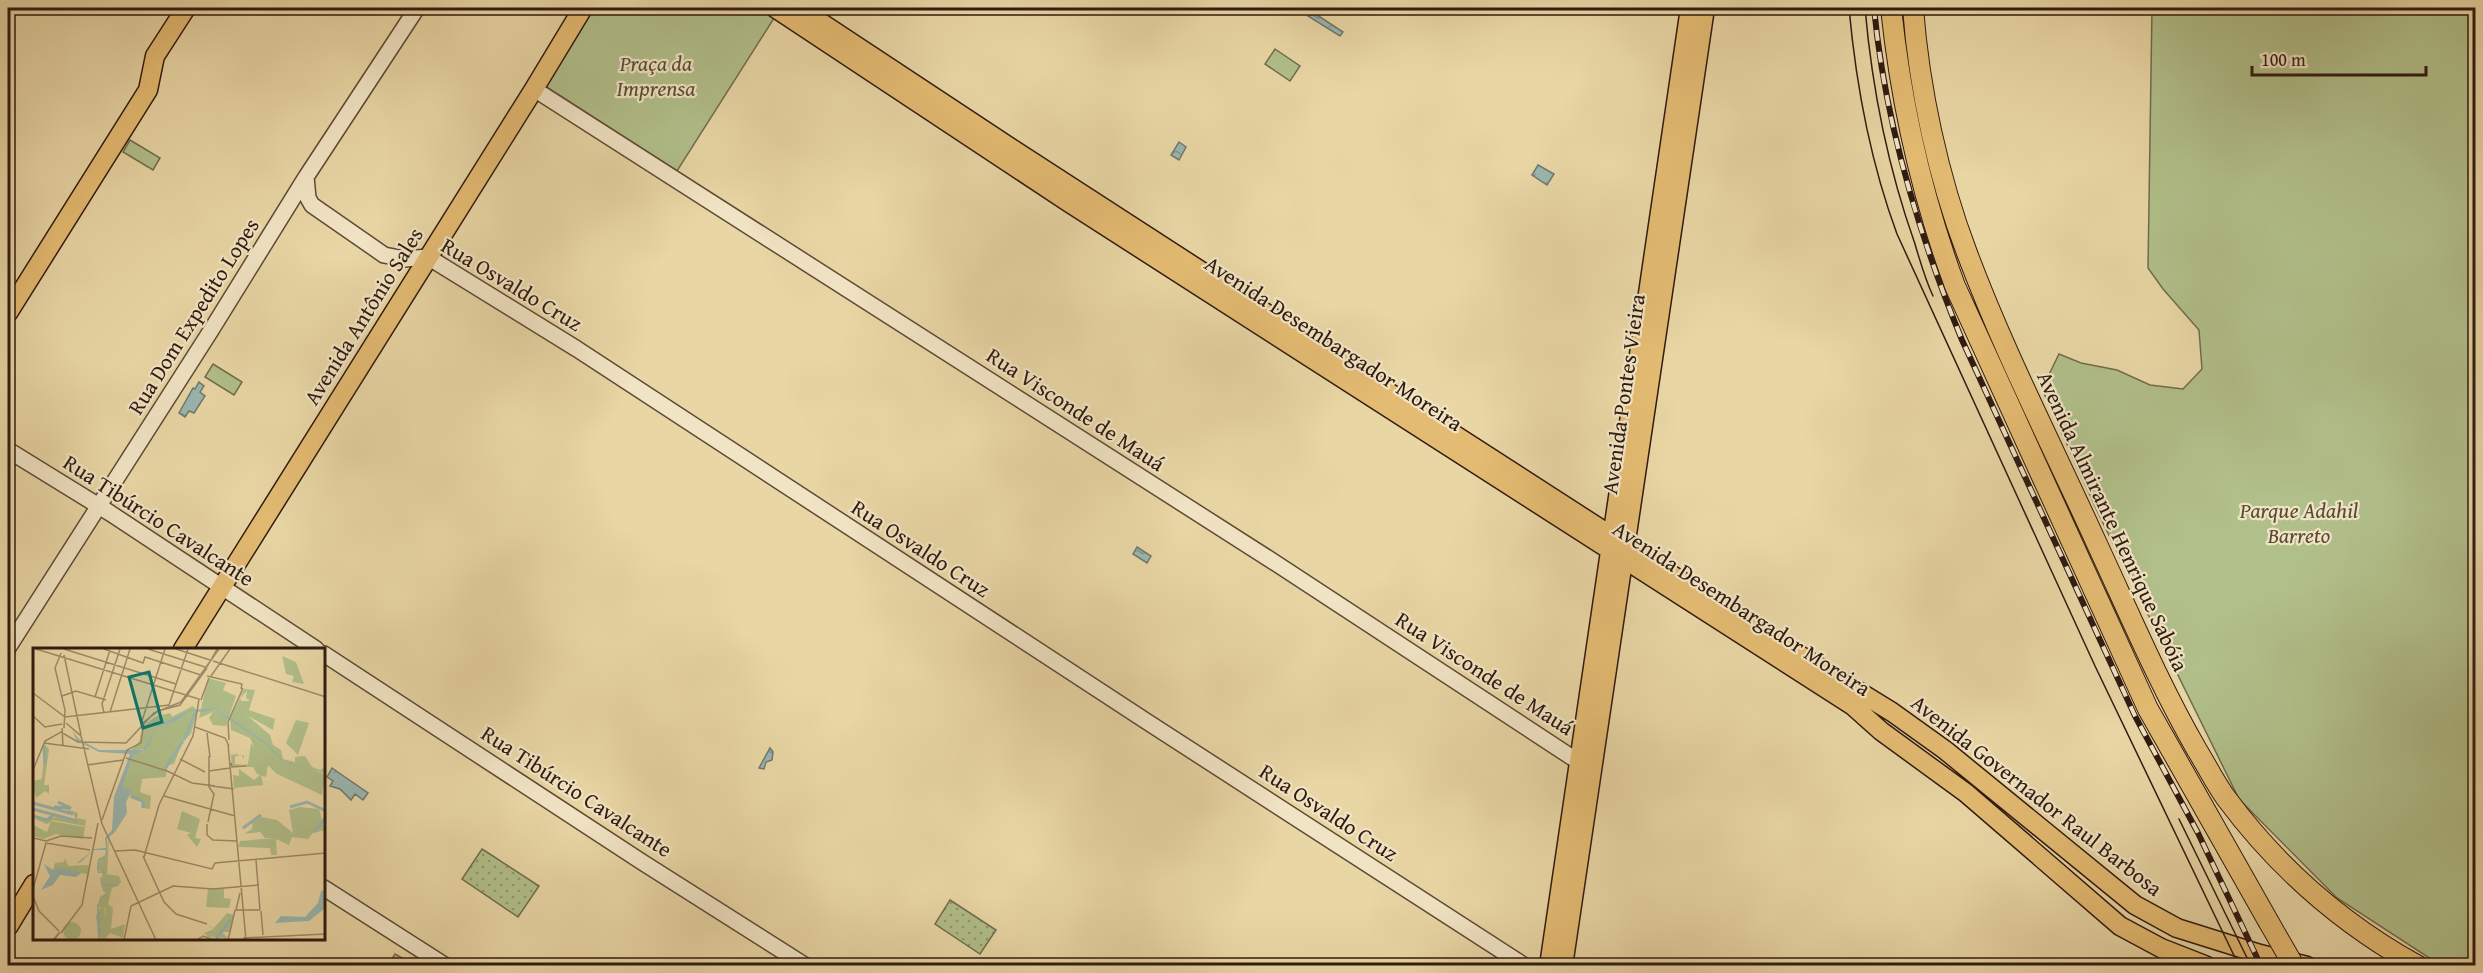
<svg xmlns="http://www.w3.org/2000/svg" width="2483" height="973" viewBox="0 0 2483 973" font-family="'Gentium Book Plus',serif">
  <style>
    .grass { fill: url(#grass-dots); stroke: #706c4d; stroke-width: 1.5 }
    .park { fill: #b1bf8a; stroke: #706c4d; stroke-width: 1.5 }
    .water { fill: url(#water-ripples); stroke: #6f7870; stroke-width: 1.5 }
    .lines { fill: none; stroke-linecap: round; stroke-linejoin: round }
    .tertiary-casing { stroke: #5e4935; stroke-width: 18 }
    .primary-casing { stroke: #2f1a10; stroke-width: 21 }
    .trunk-casing { stroke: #2f1a10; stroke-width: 22 }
    .tertiary { stroke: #f1e4c4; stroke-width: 15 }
    .primary { stroke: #e4bb72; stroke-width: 18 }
    .trunk { stroke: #e4bb72; stroke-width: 20 }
    .tram { stroke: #2f1a10; stroke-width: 1.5 }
    .rail-casing { stroke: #2f1a10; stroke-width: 6 }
    .rail { stroke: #f1e4c4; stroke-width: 4; stroke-dasharray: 11; stroke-linecap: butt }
    .trunk-bridge-casing { stroke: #2f1a10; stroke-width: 22; stroke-linecap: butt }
    .trunk-bridge { stroke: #e4bb72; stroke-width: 20 }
    .labels { text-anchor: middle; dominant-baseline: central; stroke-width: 4.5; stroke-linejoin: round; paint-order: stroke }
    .park-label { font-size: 22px; font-style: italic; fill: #564c35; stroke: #f1e4c4 }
    .street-label { font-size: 22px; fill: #2f1a10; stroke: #f1e4c4 }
    .inset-river { fill: none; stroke: #9ab7b0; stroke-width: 3 }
    .inset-road { fill: none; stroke: #9f8b69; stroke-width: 1.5 }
    .view { fill: #0f766e; fill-opacity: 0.15; stroke: #0f766e; stroke-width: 3 }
    .inset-edge { fill: none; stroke: #2f1a10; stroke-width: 3 }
  </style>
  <defs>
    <pattern id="grass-dots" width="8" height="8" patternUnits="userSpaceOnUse" patternTransform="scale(1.5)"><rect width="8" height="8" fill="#b1bf8a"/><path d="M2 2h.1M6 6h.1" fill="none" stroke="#909a6f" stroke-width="1.8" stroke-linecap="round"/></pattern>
    <pattern id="water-ripples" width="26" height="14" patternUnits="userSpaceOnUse" patternTransform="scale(1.5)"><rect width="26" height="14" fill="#9ab7b0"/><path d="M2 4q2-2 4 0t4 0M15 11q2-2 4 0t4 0" fill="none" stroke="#7e948e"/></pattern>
  </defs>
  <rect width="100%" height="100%" fill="#e9d6a5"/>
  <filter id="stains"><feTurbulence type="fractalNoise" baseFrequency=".00333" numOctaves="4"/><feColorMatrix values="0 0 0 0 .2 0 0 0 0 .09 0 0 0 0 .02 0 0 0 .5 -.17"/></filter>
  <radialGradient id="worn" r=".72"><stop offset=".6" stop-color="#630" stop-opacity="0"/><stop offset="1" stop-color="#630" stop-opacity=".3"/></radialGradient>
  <path class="grass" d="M482 849 539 886 518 917 462 879Z
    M950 900 996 930 980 954 935 924Z
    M395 954 414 965H388Z"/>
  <path class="park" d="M591 8H764L776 15 677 171 542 84Z
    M2152 8H2475V965H2440L2337 898 2239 799 2099 515 2042 389 2059 354 2081 363 2117 370 2150 385 2183 389 2202 369 2199 330 2163 289 2148 268Z
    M1275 49 1300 66 1290 81 1265 64Z
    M130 140 160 158 153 170 123 152Z
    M213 364 242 382 234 395 205 377Z"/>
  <path class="water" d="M1311 11 1343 32 1340 36 1308 16Z
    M1179 142 1186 147 1179 160 1171 155Z
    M1538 165 1554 174 1547 185 1532 175Z
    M199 382 204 386 200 392 205 396 194 413 189 411 185 417 179 413 193 388 195 389Z
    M1137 547 1151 556 1147 563 1133 554Z
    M770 748 773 752 772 760 766 762 764 769 759 768Z
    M332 768 368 793 363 800 355 794 351 800 340 789 330 786 333 781 327 777Z"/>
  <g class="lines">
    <g class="tertiary-casing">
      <path id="tertiary" d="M534 89 1277 564 1588 768
        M306 177 308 198 312 205 384 255 405 259 428 257 577 349 1149 723 1525 966
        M8 450 110 513 316 649
        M8 648 210 332 306 177 417 8
        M324 654 642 862 806 966
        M324 888 446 966"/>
    </g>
    <g class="primary-casing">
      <path id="primary" d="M775 8 1068 202 1853 706 1881 731 1966 793 2120 926 2161 948 2207 966
        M799 8 1008 146 1272 317 1731 613 1892 712 1945 750 2135 905 2177 928 2260 954 2307 966
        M8 313 148 90 155 56 186 8
        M183 649 534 89 583 8
        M8 927 34 884
        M1549 966 1690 8
        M1563 966 1705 8"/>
    </g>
    <g class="trunk-casing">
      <path id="trunk" d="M1891 8C1901 104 1921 194 1955 286L2148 709 2267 919
        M1913 8C1919 88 1938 177 1967 253 2004 352 2053 447 2097 544 2129 613 2159 684 2197 750 2207 766 2215 783 2226 798 2278 868 2342 924 2418 966"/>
    </g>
    <use href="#tertiary" class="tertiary"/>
    <use href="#primary" class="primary"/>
    <use href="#trunk" class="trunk"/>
    <path class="tram" d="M1849 8C1856 85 1870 161 1897 234L2095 666 2239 966
      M1865 8C1872 88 1888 168 1915 244 1920 261 1925 279 1933 296
      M2179 819 2251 966"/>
    <g class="rail-casing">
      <path id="rail" d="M1874 8C1885 123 1918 233 1962 340L2135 716 2198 833 2261 966"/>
    </g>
    <use href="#rail" class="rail"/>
    <g class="trunk-bridge-casing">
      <path id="trunk-bridge" d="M2267 919 2294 966"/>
    </g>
    <use href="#trunk-bridge" class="trunk-bridge"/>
  </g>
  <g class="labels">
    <g class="park-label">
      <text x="656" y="63">Praça da<tspan x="656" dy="25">Imprensa</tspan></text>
      <text x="2299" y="510">Parque Adahil<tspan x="2299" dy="25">Barreto</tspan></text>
    </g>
    <g class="street-label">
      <text transform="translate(512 284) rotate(31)">Rua Osvaldo Cruz</text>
      <text transform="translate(193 316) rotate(-58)">Rua Dom Expedito Lopes</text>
      <text transform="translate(363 316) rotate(-58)">Avenida Antônio Sales</text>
      <text transform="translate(1334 343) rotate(33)">Avenida Desembargador Moreira</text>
      <text transform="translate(1623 394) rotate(-82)">Avenida Pontes Vieira</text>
      <text transform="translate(1076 409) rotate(33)">Rua Visconde de Mauá</text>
      <text transform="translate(159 520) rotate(33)">Rua Tibúrcio Cavalcante</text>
      <text transform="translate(2113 521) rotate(65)">Avenida Almirante Henrique Sabóia</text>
      <text transform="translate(921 548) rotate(33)">Rua Osvaldo Cruz</text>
      <text transform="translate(1742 608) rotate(33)">Avenida Desembargador Moreira</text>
      <text transform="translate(1485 673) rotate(33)">Rua Visconde de Mauá</text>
      <text transform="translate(577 791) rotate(33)">Rua Tibúrcio Cavalcante</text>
      <text transform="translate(2037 795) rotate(38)">Avenida Governador Raul Barbosa</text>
      <text transform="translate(1329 812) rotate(33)">Rua Osvaldo Cruz</text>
    </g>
  </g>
  <g transform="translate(33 648)">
    <rect width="292" height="292" fill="#e9d6a5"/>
    <path d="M218 95 235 116 233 129 224 126 220 119H199L198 107 204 106 206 108 210 107 211 108V112L209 107 206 108H202V116L211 117 212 112 211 117 215 116ZM25 158 45 165 44 170 53 172 52 178 20 172 14 176 0 170 14 172 23 169 44 174 40 165ZM32 210 35 218 56 217 55 226 20 222 22 215 31 214ZM72 238 82 237 85 238 79 240 75 256 80 260 78 281 92 276 90 290 77 285 71 292 68 287 73 260 64 259 67 249 74 245Z" fill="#b1bf8a"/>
    <path d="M211 41 222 42 216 62 242 71 240 82 215 68 208 53H217L213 50 214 43 207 50ZM263 72 276 75 265 107 253 95ZM267 159 286 161 292 182 280 185 275 191 259 189 256 197 243 191 244 207H238L237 200 205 199 207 193 242 190H232L227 184 211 186 219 181 220 173 229 169 244 172 260 185 256 162ZM149 163 167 171 162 190 168 191 164 199 154 187 158 185 144 181ZM18 173 52 179 50 191 23 186 10 191 0 188V177L14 184ZM75 191 76 194 74 226 86 228 88 234 85 238H71L77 240 76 247 70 243 67 231 71 227 65 221 66 211 74 206ZM191 240V250L198 251 196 260 173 259 175 241ZM72 250 71 292 66 291 63 268ZM194 265 201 267 197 284H189L195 290 175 289 171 285 181 281 175 278 181 280Z" fill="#b1bf8a"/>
    <path d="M207 50 215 68 237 87 240 97 248 102 250 111 262 114V109L272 108 279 119 287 122 292 119V125L275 121 292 126 289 147 244 126 226 109 217 90 198 82 197 70ZM160 58 161 62 157 63H164L158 86 150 93 141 116 134 117 133 129 109 131 107 144 118 148 117 161 110 160 109 154 97 150 98 144 90 139 100 108 114 101 118 88 112 101 98 103 117 80Z" fill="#b1bf8a"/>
    <path d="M249 8 263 14 271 36 259 34 261 28 253 26ZM175 30 193 35 190 42 203 48 196 69 186 62 180 61 195 70 193 78 180 77 176 70 180 64 166 70ZM160 58 164 63 157 62 144 71 125 77 115 97 105 100 109 79 122 69 137 65 140 70 145 69ZM12 97 16 101 11 137H16V146L12 143 3 150 0 133 9 131ZM206 121 221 132 228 126 230 137 201 140 200 127 206 128ZM30 283a9 9 0 1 1 18 0a9 9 0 1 1-18 0Z" fill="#b1bf8a"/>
    <path d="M183 60 232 94 250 113 292 126 250 114 232 96 181 61 170 64 157 63 143 73 123 80 114 101 100 108 90 139 99 143 93 154 94 165 82 184 74 191V206L71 210 66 212V224L69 223 71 224V227L67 231 70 237 82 236 85 238H73L74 245 65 257 68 273 65 276 68 281 65 292 64 258 73 244V239L69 238 67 231 71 225H65L64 220 65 211 72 208 73 202H60L48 214 43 216V223L48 225 43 229 27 227 20 237 8 242 17 228 11 216 20 222 29 220 41 223 43 216 61 201 73 200 72 190 79 182 81 149 97 106 66 104 44 93 39 82 46 91 66 102H110L124 78 157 62ZM292 242V260L276 273 242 275 248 268 272 269 285 255 288 243Z" fill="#9ab7b0"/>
    <path class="inset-river" d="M151 92 162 65M11 97 12 116M132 121 150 93M98 148 110 153V160M0 155 40 166M21 159 38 160 25 154M257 159 274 154 293 163M0 161 44 173M0 168 14 172 22 166M210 180 228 167M281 184 293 169M183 291 198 271"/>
    <path class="inset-road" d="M3 1 166 51 160 88 126 157 111 209M31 1 143 36M71 1 110 15 112 9 168 27M115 1 172 19M143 1 177 12M28 5 22 20 32 62 31 80V75M31 7 48 87M180 13 293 49M174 19 184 1M174 28 209 36 208 41M178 28 197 1M0 45 32 69 136 57 155 1M29 48 43 43 73 52M62 49 77 2M168 52 176 30M77 64 97 1M71 65 69 56 87 1M0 68 12 79 29 76M33 75 48 88 69 176 123 292M108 76 132 1M162 79 192 90 196 98M29 80 30 98M174 85 177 109M196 92 195 74 210 40M11 95 56 101M195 96 213 292M93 110 134 123M147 111 172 124M198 115 199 119 213 118M54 117 90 112M0 122 12 93 28 84 45 94 93 95 121 65 148 54 186 1M132 122 159 135 182 138M176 123 197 120M179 138 201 141M131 148 202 168M69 172 94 102 108 95 111 74 125 63 147 57 174 20M175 174 181 146 176 139V108M174 176V187L180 192 204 193M0 190 13 193 28 188 59 190M82 203 102 202 179 221 182 215 293 205M110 208 131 254 143 266 174 276M223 212 227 262M0 241 13 195 57 202M207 245 203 262H227M0 248 6 263 26 283M228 263 230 287M28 285 49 257 65 175M210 290 293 286M20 292 27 284 21 292M91 292 98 258 140 238 180 241 226 237M164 292 170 288 181 292M195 292 202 262"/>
    <path class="view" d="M116 24 129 74 110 80 96 29Z"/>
    <rect width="292" height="292" class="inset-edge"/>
  </g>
  <rect width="2483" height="973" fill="none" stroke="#e9d6a5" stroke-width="30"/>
  <rect x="9" y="9" width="2465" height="955" fill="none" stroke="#2f1a10" stroke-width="3"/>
  <rect x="15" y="15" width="2453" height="943" fill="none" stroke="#2f1a10" stroke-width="1.5"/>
  <path d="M2252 66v9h174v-9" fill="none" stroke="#2f1a10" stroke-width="3"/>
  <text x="2261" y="66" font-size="18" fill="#2f1a10" stroke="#f1e4c4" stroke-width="4.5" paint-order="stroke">100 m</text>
  <rect width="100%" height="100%" filter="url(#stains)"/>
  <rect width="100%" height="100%" fill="url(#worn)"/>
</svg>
